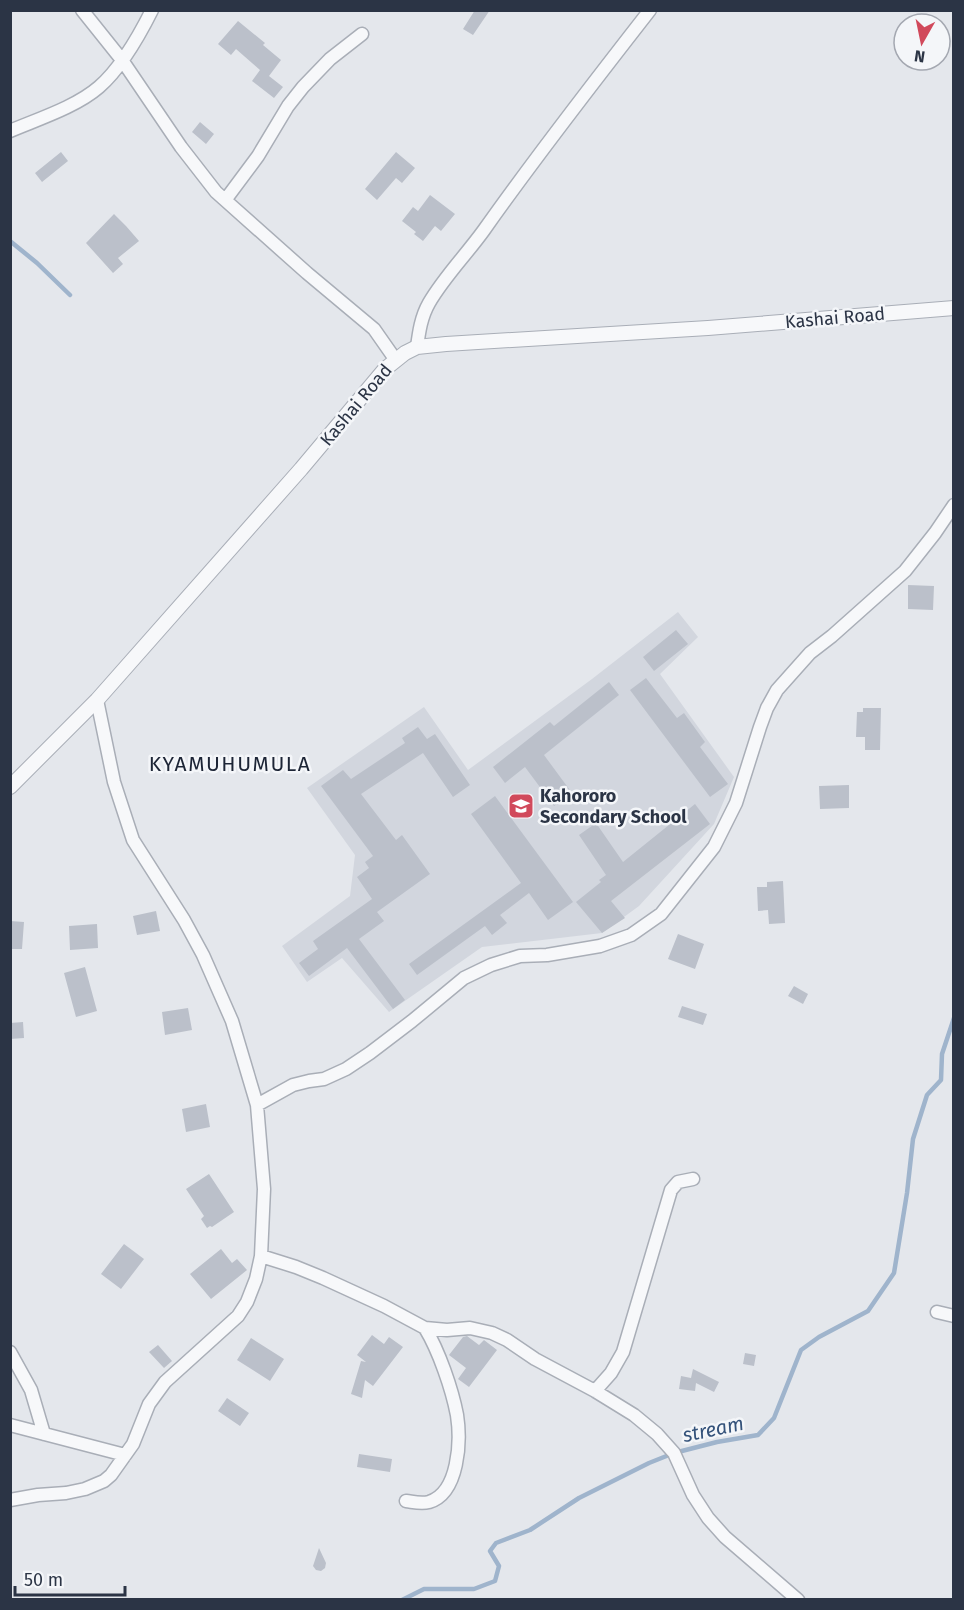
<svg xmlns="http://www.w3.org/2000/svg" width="964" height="1610" viewBox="0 0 964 1610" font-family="'Fira Sans',sans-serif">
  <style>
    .built { fill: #d2d6de }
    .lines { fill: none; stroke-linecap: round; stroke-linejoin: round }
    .stream { stroke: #9fb4cc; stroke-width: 4.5 }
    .building { fill: #bbc0ca }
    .minor-casing { stroke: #a9aeb7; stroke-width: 15 }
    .tertiary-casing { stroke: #a9aeb7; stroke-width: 16 }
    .minor { stroke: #f7f8fa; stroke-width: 12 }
    .tertiary { stroke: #f7f8fa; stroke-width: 14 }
    .labels { text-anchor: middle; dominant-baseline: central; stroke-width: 5; stroke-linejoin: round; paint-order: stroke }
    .street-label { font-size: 18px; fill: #2b3445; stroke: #f4f6f9 }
    .poi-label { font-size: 18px; font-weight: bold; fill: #2b3445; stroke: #f4f6f9; text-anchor: start }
    .water-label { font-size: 20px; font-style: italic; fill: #34527a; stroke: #f4f6f9 }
    .quarter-label { font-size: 21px; letter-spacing: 1.5px; fill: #1d2536; stroke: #f4f6f9 }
  </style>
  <rect width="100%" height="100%" fill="#e4e7ec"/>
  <path class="built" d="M678 612 698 637 660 674 734 777 714 824 639 906 602 933 482 947 389 1012 342 958 307 982 282 946 350 896 355 855 307 788 424 707 468 770 592 679Z"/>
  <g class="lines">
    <path class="stream" d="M10 241 37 263 70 295
      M402 1600 424 1589H474L495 1581 499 1566 490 1551 496 1543 530 1530 579 1498 649 1463 674 1453 717 1442 758 1435 774 1418 801 1350 819 1337 868 1311 894 1273 907 1193 913 1139 927 1095 941 1080 942 1054 954 1018"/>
  </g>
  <path class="building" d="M475 10H490L473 35 463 29Z
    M238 21 265 43 263 45 281 60 269 76 283 87 274 98 252 81 260 70 236 49 231 55 218 44Z
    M200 122 214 134 206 144 192 132Z
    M61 152 68 161 42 182 35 173Z
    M396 152 415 168 402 183 396 178 377 200 365 189Z
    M430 195 455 214 441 231 435 226 423 241 414 234 416 232 402 221 413 207 418 211Z
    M114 214 126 226 139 241 118 258 123 264 113 273 86 243Z
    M908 585 934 586 933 610 908 609Z
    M676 630 688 644 654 671 643 657Z
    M646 678 677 718 684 713 705 742 700 747 728 784 710 797 630 690Z
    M609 682 619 695 544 755 572 793 554 806 525 767 505 783 493 767 550 722 554 726Z
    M863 708H881L880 750H865V737H856L857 712H863Z
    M418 727 427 739 435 734 470 785 453 797 423 753 361 794 396 840 402 835 430 874 377 912 384 921 359 939 405 1000 393 1009 347 948 309 976 299 963 318 949 313 941 372 899 357 877 369 868 365 862 373 856 321 786 343 770 351 779 405 743 402 738Z
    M849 785V808L820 809 819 786Z
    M495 796 573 902 548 920 529 893 500 915 507 923 492 935 485 926 417 975 409 964 521 883 471 814Z
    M695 804 710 824 611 901 625 918 602 933 576 902 601 882 599 880 606 875 579 835 596 823 623 862Z
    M783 881 785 923 769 924 768 910 758 911 757 887H767V882Z
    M156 911 160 931 137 935 133 916Z
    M10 921 24 922 22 949H10Z
    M97 924 98 948 70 950 69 926Z
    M678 934 704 944 695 969 668 959Z
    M85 967 97 1011 76 1017 64 973Z
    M794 986 808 994 803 1004 788 996Z
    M682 1006 707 1014 703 1025 678 1017Z
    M188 1008 192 1030 165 1035 162 1012Z
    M23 1022 24 1038 10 1039V1023Z
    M206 1104 210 1127 186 1132 182 1109Z
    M209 1174 234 1212 212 1227 210 1226 207 1228 201 1219 204 1216 186 1189Z
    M124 1244 144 1259 121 1289 101 1274Z
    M221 1249 232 1263 237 1259 247 1270 211 1299 190 1274Z
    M372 1335 384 1344 389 1337 403 1347 373 1386 365 1380 362 1398 351 1394 361 1361 366 1362 357 1355Z
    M467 1336 479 1345 484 1340 497 1350 469 1387 458 1379 466 1368 449 1355 463 1337Z
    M251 1338 284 1359 270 1381 237 1360Z
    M158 1345 172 1361 164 1368 149 1352Z
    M745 1353 756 1355 754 1366 743 1364Z
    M693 1369 719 1382 714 1392 696 1383 695 1391 679 1389 681 1376 691 1378Z
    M227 1398 249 1413 240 1426 218 1411Z
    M359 1454 392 1459 390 1472 357 1467Z
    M319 1548 326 1563 325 1568 321 1571 316 1570 313 1566Z"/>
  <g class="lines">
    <g class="minor-casing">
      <path id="minor" d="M82 10 122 60 181 147 216 192 307 273 374 329 395 359
        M10 131C38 119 76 107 99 87 121 68 139 36 152 10
        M226 199 258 156 288 106 303 87 330 59 362 34
        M417 347C419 332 421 317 429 303 444 277 466 255 484 230 537 155 593 83 650 10
        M257 1105 293 1085 309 1081 324 1079 346 1069 370 1053 412 1021 464 978 491 965 520 956 547 955 600 946 631 935 661 914 714 847 736 803 760 727 767 708 777 690 810 653 832 636 905 571 935 533 954 505
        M261 1256 296 1267 323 1278 384 1306 425 1328 447 1330 470 1328 492 1333 507 1340 535 1359 595 1391 634 1415 657 1434 674 1453 693 1495 708 1518 725 1537 798 1600
        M937 1312 954 1316
        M10 1352 31 1390 44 1434
        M595 1391 611 1373 623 1352 671 1190 678 1182 693 1179
        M10 1425 125 1455
        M10 1500 38 1495 66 1493 85 1489 104 1481 111 1475 133 1444 149 1404 165 1382 238 1316 247 1302 256 1279 261 1256 264 1189 257 1105 232 1021 203 955 184 920 133 840 114 782 97 700
        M406 1501C414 1502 421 1504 429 1502 459 1493 461 1441 457 1415 452 1389 439 1351 425 1328"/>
    </g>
    <g class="tertiary-casing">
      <path id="tertiary" d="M10 787 97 700 301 469 385 369 405 353 417 347 446 344 708 328 954 308"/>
    </g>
    <use href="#minor" class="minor"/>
    <use href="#tertiary" class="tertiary"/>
  </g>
  <defs>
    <g id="school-square" transform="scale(1.35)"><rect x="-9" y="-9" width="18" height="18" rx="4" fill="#d1495b" stroke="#f4f6f9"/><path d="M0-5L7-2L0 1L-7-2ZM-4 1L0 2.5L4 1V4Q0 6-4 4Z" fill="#fff"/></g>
  </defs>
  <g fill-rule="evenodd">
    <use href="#school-square" x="521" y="806"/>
  </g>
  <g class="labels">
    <g class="street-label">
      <text transform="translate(835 318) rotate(-5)">Kashai Road</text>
      <text transform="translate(356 405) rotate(-50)">Kashai Road</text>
    </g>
    <g class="poi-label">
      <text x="540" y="796">Kahororo<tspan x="540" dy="21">Secondary School</tspan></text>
    </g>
    <g class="water-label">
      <text transform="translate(713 1429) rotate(-12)">stream</text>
    </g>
    <g class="quarter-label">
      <text x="230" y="764">KYAMUHUMULA</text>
    </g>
  </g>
  <rect width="964" height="1610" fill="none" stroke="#2b3445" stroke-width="24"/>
  <g transform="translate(922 42) rotate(189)"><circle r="28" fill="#f4f6f9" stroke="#a4a8b1" stroke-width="1.5"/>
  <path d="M0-4.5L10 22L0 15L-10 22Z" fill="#d1495b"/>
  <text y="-9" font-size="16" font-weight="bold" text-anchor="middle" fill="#2b3445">N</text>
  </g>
  <path d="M15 1586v9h110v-9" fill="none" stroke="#2b3445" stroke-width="3"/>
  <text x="24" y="1586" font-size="18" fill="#2b3445" stroke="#f4f6f9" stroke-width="4.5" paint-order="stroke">50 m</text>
</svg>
